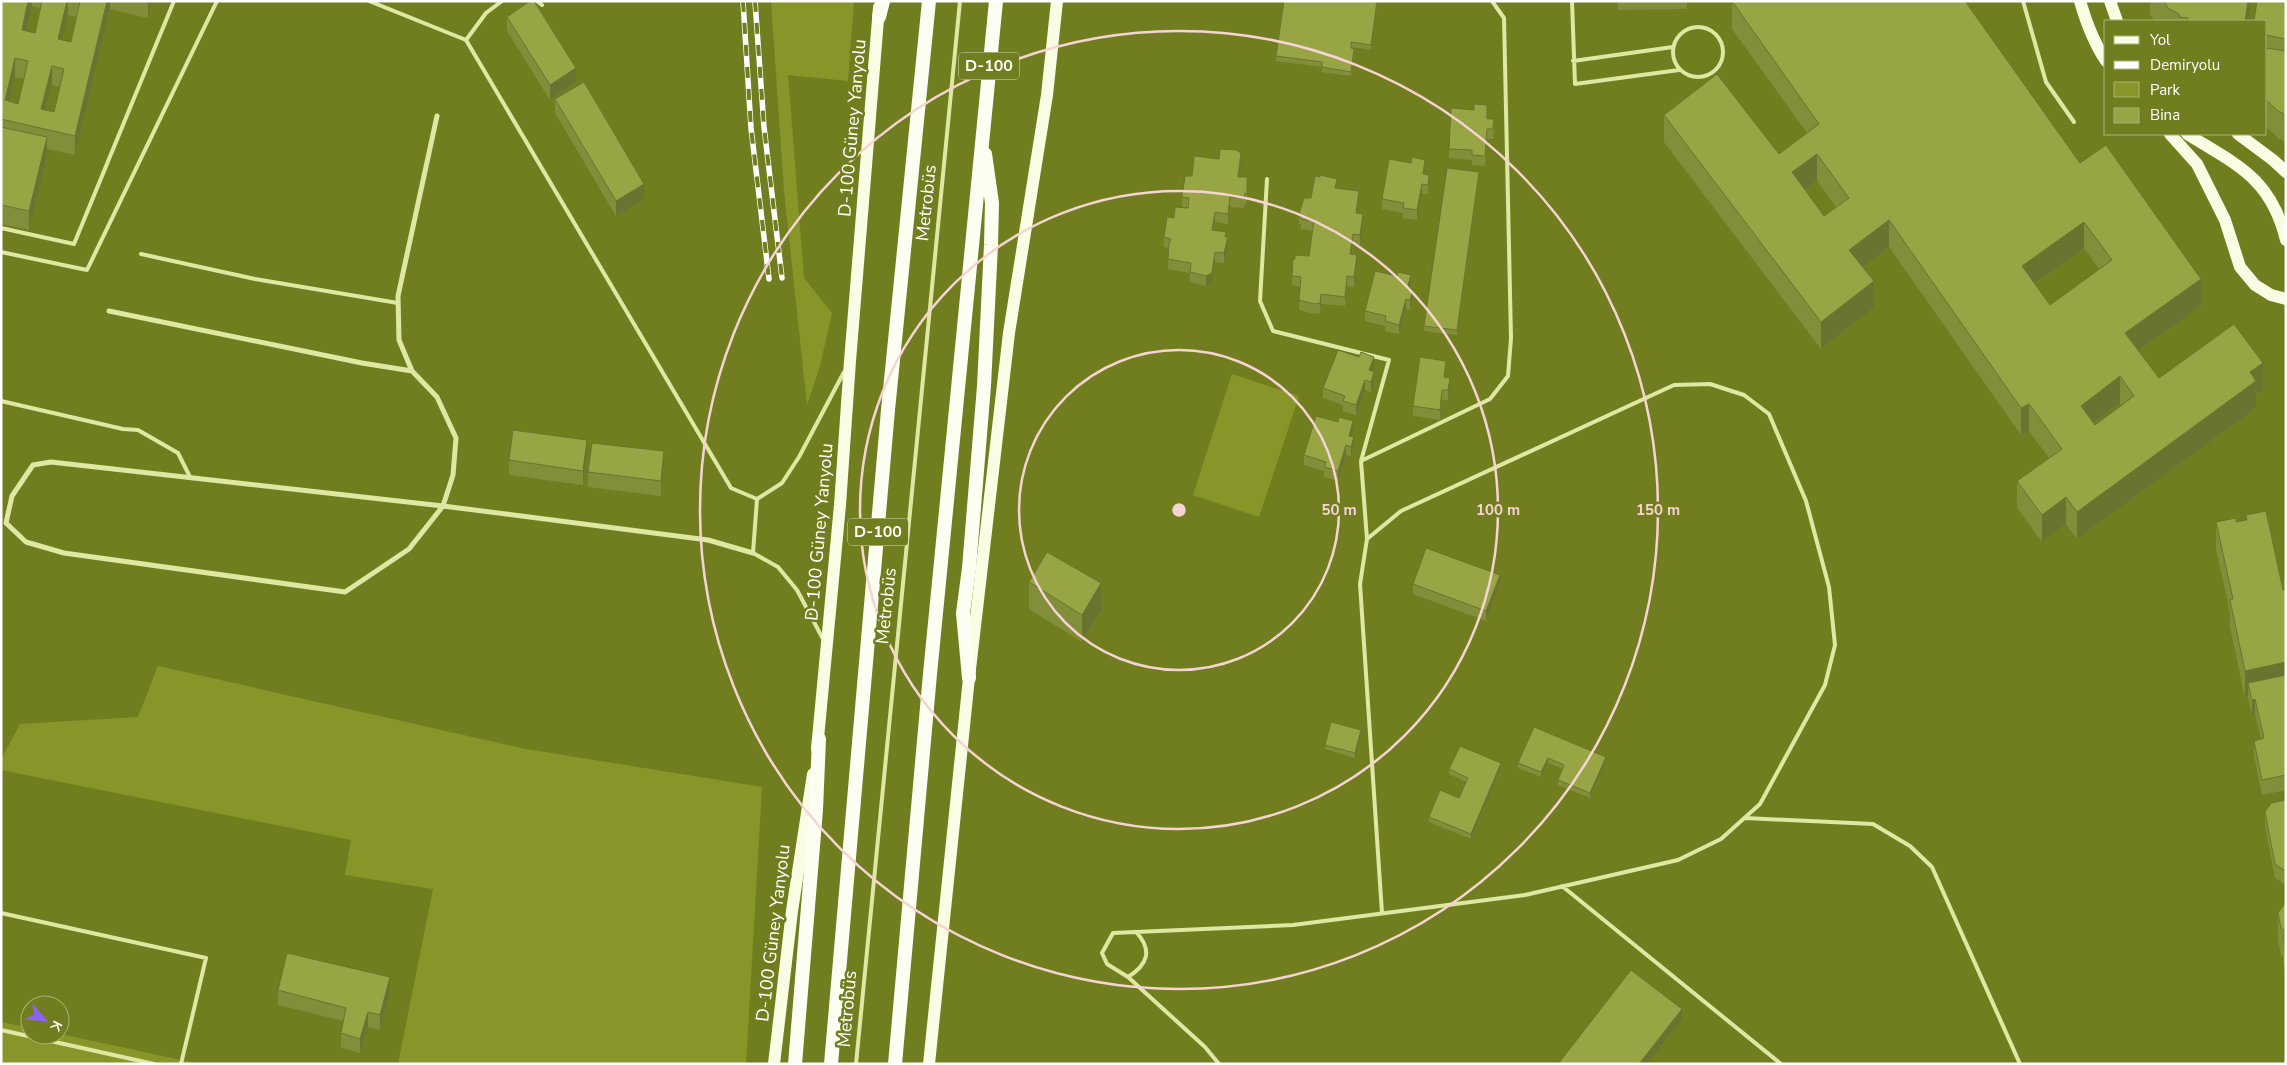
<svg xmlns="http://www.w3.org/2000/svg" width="2287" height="1065" viewBox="0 0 2287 1065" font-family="'Nunito Sans',sans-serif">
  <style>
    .green { fill: #889629 }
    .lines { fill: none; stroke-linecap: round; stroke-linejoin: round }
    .service { stroke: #dfe7a2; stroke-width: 4 }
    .minor { stroke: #dfe7a2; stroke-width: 5 }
    .primary { stroke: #f9fde4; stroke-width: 12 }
    .trunk { stroke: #fcfef2; stroke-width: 14 }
    .rail-casing { stroke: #fff; stroke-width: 5.5 }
    .rail { stroke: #717e1f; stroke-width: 4; stroke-dasharray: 11; stroke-linecap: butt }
    .wall { fill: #838e3a; fill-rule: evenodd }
    .shaded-wall { fill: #6a7430 }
    .building { fill: #98a544; stroke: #6a7430; fill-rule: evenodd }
    .ring { fill: none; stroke: #f7d4d4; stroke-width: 2.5 }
    .labels { text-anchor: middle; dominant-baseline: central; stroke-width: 5; stroke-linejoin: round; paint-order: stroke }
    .shield { fill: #717e1f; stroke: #d4d8bc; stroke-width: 1 }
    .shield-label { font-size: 16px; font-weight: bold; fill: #fff }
    .street-label { font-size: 18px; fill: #fff; stroke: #717e1f }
    .centre { fill: #f7d4d4; stroke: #717e1f; stroke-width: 2.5 }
    .ring-label { font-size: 15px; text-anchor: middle; font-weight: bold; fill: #f7d4d4; stroke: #717e1f; stroke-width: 5; stroke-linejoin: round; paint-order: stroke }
  </style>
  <rect width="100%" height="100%" fill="#717e1f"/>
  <path class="green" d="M771 1H854L848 81 788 75 804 278 832 313 820 366 807 405 784 191Z
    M1232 374 1299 396 1259 517 1193 495Z
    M158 666 526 749 762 787 746 1064H398L433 889 345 875 351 840 1 770V760L20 724 138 717Z
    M1 1022 30 1028V1035L60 1034 200 1064H1Z"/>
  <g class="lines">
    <path class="service" d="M369 1 466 40 731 488 757 499
      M537 1 542 5
      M1572 1 1575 84 1679 70
      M2023 1 2046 82 2074 122
      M1673 52a25 25 0 1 1 50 0a25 25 0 1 1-50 0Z
      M466 40 486 13 502 1
      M1573 61 1673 47
      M1267 179 1260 301 1273 331 1389 360 1361 461 1367 539
      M1 228 74 244 174 1
      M1 252 87 270 217 1
      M141 254 255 279 398 303
      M1 401 123 429 138 430 178 453 190 477
      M1361 461 1490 399 1508 376 1511 338 1504 18 1492 1
      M757 499 753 553 778 567 797 590 823 639
      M757 499 782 483 799 457 844 372
      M1745 818 1873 824 1910 846 1932 867 2020 1064
      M1562 886 1781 1064
      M1 913 206 958 181 1064
      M1128 977C1147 965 1153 951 1137 933
      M1 1030 154 1064
      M856 1064 960 1
      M1219 1064 1205 1047 1128 977 1107 964 1102 953 1113 933 1293 925 1525 895 1678 860 1721 839 1760 804 1825 685 1835 645 1829 587 1806 501 1769 414 1744 395 1710 384 1674 385 1401 511 1367 539 1360 584 1382 913"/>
    <path class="minor" d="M437 116 398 296 399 340 412 371 437 397 456 438 453 475 443 506 409 549 345 592 64 553 26 542 6 523 12 496 33 465 51 462 443 506 708 540 753 553
      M109 311 362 363 412 371"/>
    <path class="primary" d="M2080 1C2086 22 2094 43 2106 61
      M2110 1 2117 21
      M2170 134 2197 164 2225 220 2240 267 2255 285 2271 295 2286 299
      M2187 134C2237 165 2271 178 2286 240
      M2238 134 2273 160 2286 172
      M817 749 840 505 850 361 879 7
      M774 1064 792 911 813 774
      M929 1064 969 678 1009 333 1047 95 1057 1"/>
    <path class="trunk" d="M879 17 883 1
      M969 678 963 613 969 568 984 386 991 245 992 203 985 154
      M795 1064 816 810 819 739
      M831 1064 888 410 929 1
      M895 1064 930 674 996 1"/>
    <g class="rail-casing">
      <path id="rail" d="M743 1 751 128 769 279
        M755 1 764 127 782 278"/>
    </g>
    <use href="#rail" class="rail"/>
  </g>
  <path class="wall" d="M1 1H152L148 18 110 9 75 155 47 149V156L29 230 1 224ZM32 6 40 8 35 33 26 31ZM68 15 77 17 71 42 62 40ZM15 77 24 79 18 104 9 101ZM52 85 60 87 54 112 46 110Z
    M1284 1H1378L1371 50 1351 47V49L1354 54 1351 76 1322 72V67L1276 61V56Z
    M1618 1H1687V9L1618 10Z
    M1732 1 2080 163 2201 306 2138 350 2159 378 2263 390 2256 394V408L2077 539 2066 524 2042 542 2017 508V481L2049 458 2029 431 2021 435 1889 247 1862 267 1874 308 1821 349 1664 142V115L1779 154 1807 133 1732 29ZM1817 181 1836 207 1824 216 1805 190ZM2084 248 2099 269 2050 305 2035 284ZM2120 403 2121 406 2095 425 2094 423Z
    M2150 1H2286V142L2278 138 2266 127V21L2257 3 2250 2V21H2153V18L2150 16Z
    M507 17 576 82 550 100 507 31Z
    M555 99 644 199 616 216 555 113Z
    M1487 119 1494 129 1493 139H1487L1485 166 1472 165V160L1449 158V149Z
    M1241 163 1239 177H1247V204L1245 203 1244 208 1230 207 1228 224 1215 222 1214 230 1226 237 1228 247 1224 263 1215 262 1212 283 1206 286 1190 282V273L1168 269 1169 248 1164 247V237L1174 218 1188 208 1182 207V197L1192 176Z
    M1425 170 1424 174 1429 185 1428 194H1422L1417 220 1403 218V213L1382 209V199Z
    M1479 177 1457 335 1424 331V326Z
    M1337 188 1359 201 1357 213 1363 224 1360 244H1353L1352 254 1357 265 1354 287 1347 286 1345 306 1321 304 1320 313 1314 314 1299 310 1300 287 1292 285 1293 259 1309 256 1313 231 1301 229V224H1299V214Z
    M1397 276 1411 285 1410 290 1413 300 1410 310 1406 309 1399 334 1385 331V326L1365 321V311Z
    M1374 367 1372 372 1374 382 1371 392 1365 390 1356 415 1343 411V405L1323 398V388Z
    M1446 370 1445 377 1450 388 1448 400H1442L1440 420 1413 416V406Z
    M1353 431 1351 437 1354 447 1351 456 1346 455 1338 481 1324 477V471L1304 465V455Z
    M587 455 583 485 509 475V460Z
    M664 466 661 496 588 487V472Z
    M2246 515 2283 590H2286V790L2262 795 2254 755V741L2261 739 2255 713 2252 715 2248 697 2245 698 2230 627V612L2216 549V522H2236L2246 520Z
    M1029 582 1101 610 1082 642 1029 609Z
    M1413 584H1500L1486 621 1413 594Z
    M1534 727 1606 762 1590 798 1558 785V780L1563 769 1548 763 1541 777 1518 768V763Z
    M1361 735 1355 758 1325 749V745Z
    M1501 768 1471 839 1429 822V817L1459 798 1466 782 1449 774V769Z
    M2286 800V884H2284L2275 878 2265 826V812Z
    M2286 902V977L2283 963V956L2281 955 2278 940V913Z
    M278 990 390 992 380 1030 368 1027 360 1053 341 1048V1033L344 1021 278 1005Z"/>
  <path class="shaded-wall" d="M28 1H32V6L22 49V30Z
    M67 1H68V15L58 58V39Z
    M107 1H110V9L75 155V136Z
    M148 1H152L148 18Z
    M1377 1H1378L1371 50V45Z
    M2248 1H2250V21H2245Z
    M15 58V77L5 119V100Z
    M52 66V85L41 128V109Z
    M576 68V82L550 100V85Z
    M47 137V156L29 230V211Z
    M1241 153V163L1238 186V177Z
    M1817 154V181L1792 199V172Z
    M1425 160V170L1423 184V174Z
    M1479 172V177L1457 335V330Z
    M1429 175V185L1428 194V185Z
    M644 184V199L616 216V201Z
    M1422 184V194L1417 220V210Z
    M1359 191V201L1356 223V213Z
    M1230 197V207L1228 224V214Z
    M1215 212V222L1212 240V230Z
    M1363 214V224L1360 244V235Z
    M1889 220V247L1849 277V250Z
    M2084 222V248L2022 293V266Z
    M1353 234V244L1350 264V254Z
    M1228 237V247L1224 263V253Z
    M1215 252V262L1212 283 1206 286V276Z
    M1357 255V265L1354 287V277Z
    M1411 275V285L1407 299V289Z
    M1347 276V286L1345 306V297Z
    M2201 279V306L2125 360V333Z
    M1874 281V308L1821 349V322Z
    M1413 290V300L1410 310V300Z
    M1321 294V304L1320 313V303Z
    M1406 299V309L1399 334V325Z
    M1374 357V367L1369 380V370Z
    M1446 361V370L1444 387V377Z
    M2263 363V390L2256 394V408L2077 539V512L2250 372Z
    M1374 372V382L1371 392V382Z
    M2120 376V403L2081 432V406Z
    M1450 378V388L1448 400V390Z
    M1365 380V390L1356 415V405Z
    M1442 390V400L1440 420V410Z
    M2029 404V431L2021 435V408Z
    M1353 421V431L1349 446V436Z
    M1354 437V447L1351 456V447Z
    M587 440V455L583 485V471Z
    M1346 445V455L1338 481V471Z
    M664 451V466L661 496V481Z
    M2066 497V524L2042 542V515Z
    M1500 575V584L1486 621V611Z
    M1101 583V610L1082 642V615Z
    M2286 662V689L2248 683V697L2245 698V671Z
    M2255 699V713L2252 715V700Z
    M1361 730V735L1355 758V753Z
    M1606 757V762L1590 798V793Z
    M1548 758V763L1541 777V772Z
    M1501 763V768L1471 839V834Z
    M390 977V992L380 1030V1015Z
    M1682 1009V1019L1647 1064H1639Z
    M368 1012V1027L360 1053V1039Z"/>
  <path class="building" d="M1 1H28L22 30 35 33 42 1H67L58 39 71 42 80 1H107L75 136 1 119ZM15 58 28 61 18 104 5 100ZM52 66 64 69 54 112 41 109Z
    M530 1H534L576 68 550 85 507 17Z
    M1284 1H1377L1371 45 1351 42V48L1354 49 1351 72 1322 67V62L1276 56Z
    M1732 1H1965L2080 163 2106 145 2201 279 2125 333 2159 378 2234 324 2263 363 2250 372 2256 381 2077 512 2066 497 2042 515 2017 481 2062 449 2029 404 2021 408 1889 220 1849 250 1874 281 1821 322 1664 115 1717 74 1779 154 1819 124ZM1817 154 1849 198 1824 216 1792 172ZM2084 222 2112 260 2050 305 2022 266ZM2120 376 2134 396 2095 425 2081 406Z
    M2164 1H2248L2245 21H2188V18L2179 17V14L2168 8Z
    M2257 1H2286V39L2266 35V21H2254Z
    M2266 48 2286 51V115L2278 111 2266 100Z
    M584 82 644 184 616 201 555 99Z
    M1474 104 1487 105V119H1494L1493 129H1487L1485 156 1472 155V150L1449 149 1451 108 1474 110Z
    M1 127 47 137 29 211 1 205Z
    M1220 149 1236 150 1241 153 1238 177H1247V194L1245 193 1244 198 1230 197 1228 214 1215 212 1212 230 1226 232 1225 237H1228L1224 253 1215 252 1212 273 1206 276 1190 272 1191 263 1168 259 1169 243 1171 239 1164 237 1167 217 1174 218 1175 207 1188 208 1189 198 1182 197 1185 176H1192L1194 156 1219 159Z
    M1412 157 1425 160 1423 174 1429 175 1428 185 1422 184 1417 210 1403 208 1404 203 1382 199 1389 159 1411 163Z
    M1447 168 1479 172 1457 330 1424 326Z
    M1320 175 1337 179 1335 188 1359 191 1356 213 1363 214 1360 235 1353 234 1350 254 1357 255 1354 277 1347 276 1345 297 1321 294 1320 303 1314 304 1299 300 1301 277 1292 276 1293 259H1295V255L1309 256 1314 221 1301 219V214H1299L1304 198H1311L1315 176 1320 177Z
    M1375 271 1397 276 1398 272 1411 275 1407 289 1413 290 1410 300 1406 299 1399 325 1385 321 1386 316 1365 311Z
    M1338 350 1359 357 1361 352 1374 357 1369 370 1374 372 1371 382 1365 380 1356 405 1343 401 1345 396 1323 388Z
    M1420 357 1446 361 1444 377 1450 378 1448 390H1442L1440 410 1413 406Z
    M1316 416 1338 422 1339 417 1353 421 1349 436 1354 437 1351 447 1346 445 1338 471 1324 467 1326 462 1304 455Z
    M513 430 587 440 583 471 509 460Z
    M592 443 664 451 661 481 588 472Z
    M2266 511 2283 590H2286V662L2245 671 2230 600 2233 599 2216 522 2236 518V522L2247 520 2246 515Z
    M1426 548 1500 575 1486 611 1413 584Z
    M1047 552 1101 583 1082 615 1029 582Z
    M2286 675V775L2262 780 2254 741 2264 738 2255 699 2252 700 2248 683Z
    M1331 722 1361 730 1355 753 1325 745Z
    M1534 727 1606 757 1590 793 1558 780 1564 765 1548 758 1541 772 1518 763Z
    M1460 746 1501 763 1471 834 1429 817 1440 790 1459 798 1468 778 1449 769Z
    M2286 800V870H2284L2275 864 2265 812 2271 803Z
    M2286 902V931L2281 928 2278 913Z
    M2286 935V950L2283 936Z
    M287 953 390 977 380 1015 368 1012 360 1039 341 1033 346 1008 278 990Z
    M1631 970 1682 1009 1639 1064H1558Z
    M2286 1055V1064H2283Z"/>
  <g class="ring">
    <circle cx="1179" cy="510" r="160"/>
    <circle cx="1179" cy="510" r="319"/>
    <circle cx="1179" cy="510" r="479"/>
  </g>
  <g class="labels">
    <g class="shield">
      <rect x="959" y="52.5" width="60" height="27" rx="4"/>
      <rect x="848" y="518.5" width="60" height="27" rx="4"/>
    </g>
    <g class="shield-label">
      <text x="989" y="66">D-100</text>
      <text x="878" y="532">D-100</text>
    </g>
    <g class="street-label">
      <text transform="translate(852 128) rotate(-85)">D-100 Güney Yanyolu</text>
      <text transform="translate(926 203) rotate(-84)">Metrobüs</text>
      <text transform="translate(819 532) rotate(-85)">D-100 Güney Yanyolu</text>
      <text transform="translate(886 606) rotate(-84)">Metrobüs</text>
      <text transform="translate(773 933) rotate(-83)">D-100 Güney Yanyolu</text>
      <text transform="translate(847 1009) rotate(-85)">Metrobüs</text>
    </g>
  </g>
  <circle cx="1179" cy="510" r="8" class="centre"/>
  <g class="ring-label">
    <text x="1339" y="515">50 m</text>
    <text x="1498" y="515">100 m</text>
    <text x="1658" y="515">150 m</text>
  </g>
  <rect width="2287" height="1065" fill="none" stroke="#ffffff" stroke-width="5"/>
  <rect x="2104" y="20" width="162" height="115" fill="#717e1f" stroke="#aab279"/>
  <rect x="2114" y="36" width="25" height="8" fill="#f9fde4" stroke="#aab279"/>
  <text x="2150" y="45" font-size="15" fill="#ffffff">Yol</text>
  <rect x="2114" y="61" width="25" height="8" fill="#ffffff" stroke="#aab279"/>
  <text x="2150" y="70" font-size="15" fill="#ffffff">Demiryolu</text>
  <rect x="2114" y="82" width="25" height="15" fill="#889629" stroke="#aab279"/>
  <text x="2150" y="95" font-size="15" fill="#ffffff">Park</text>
  <rect x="2114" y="108" width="25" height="15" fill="#98a544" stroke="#aab279"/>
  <text x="2150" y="120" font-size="15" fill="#ffffff">Bina</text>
  <g transform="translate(45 1020) rotate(117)"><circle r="24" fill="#717e1f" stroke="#aab279"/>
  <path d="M0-4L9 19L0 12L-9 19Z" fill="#8d62f5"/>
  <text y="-8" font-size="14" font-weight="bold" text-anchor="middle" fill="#ffffff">K</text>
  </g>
</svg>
